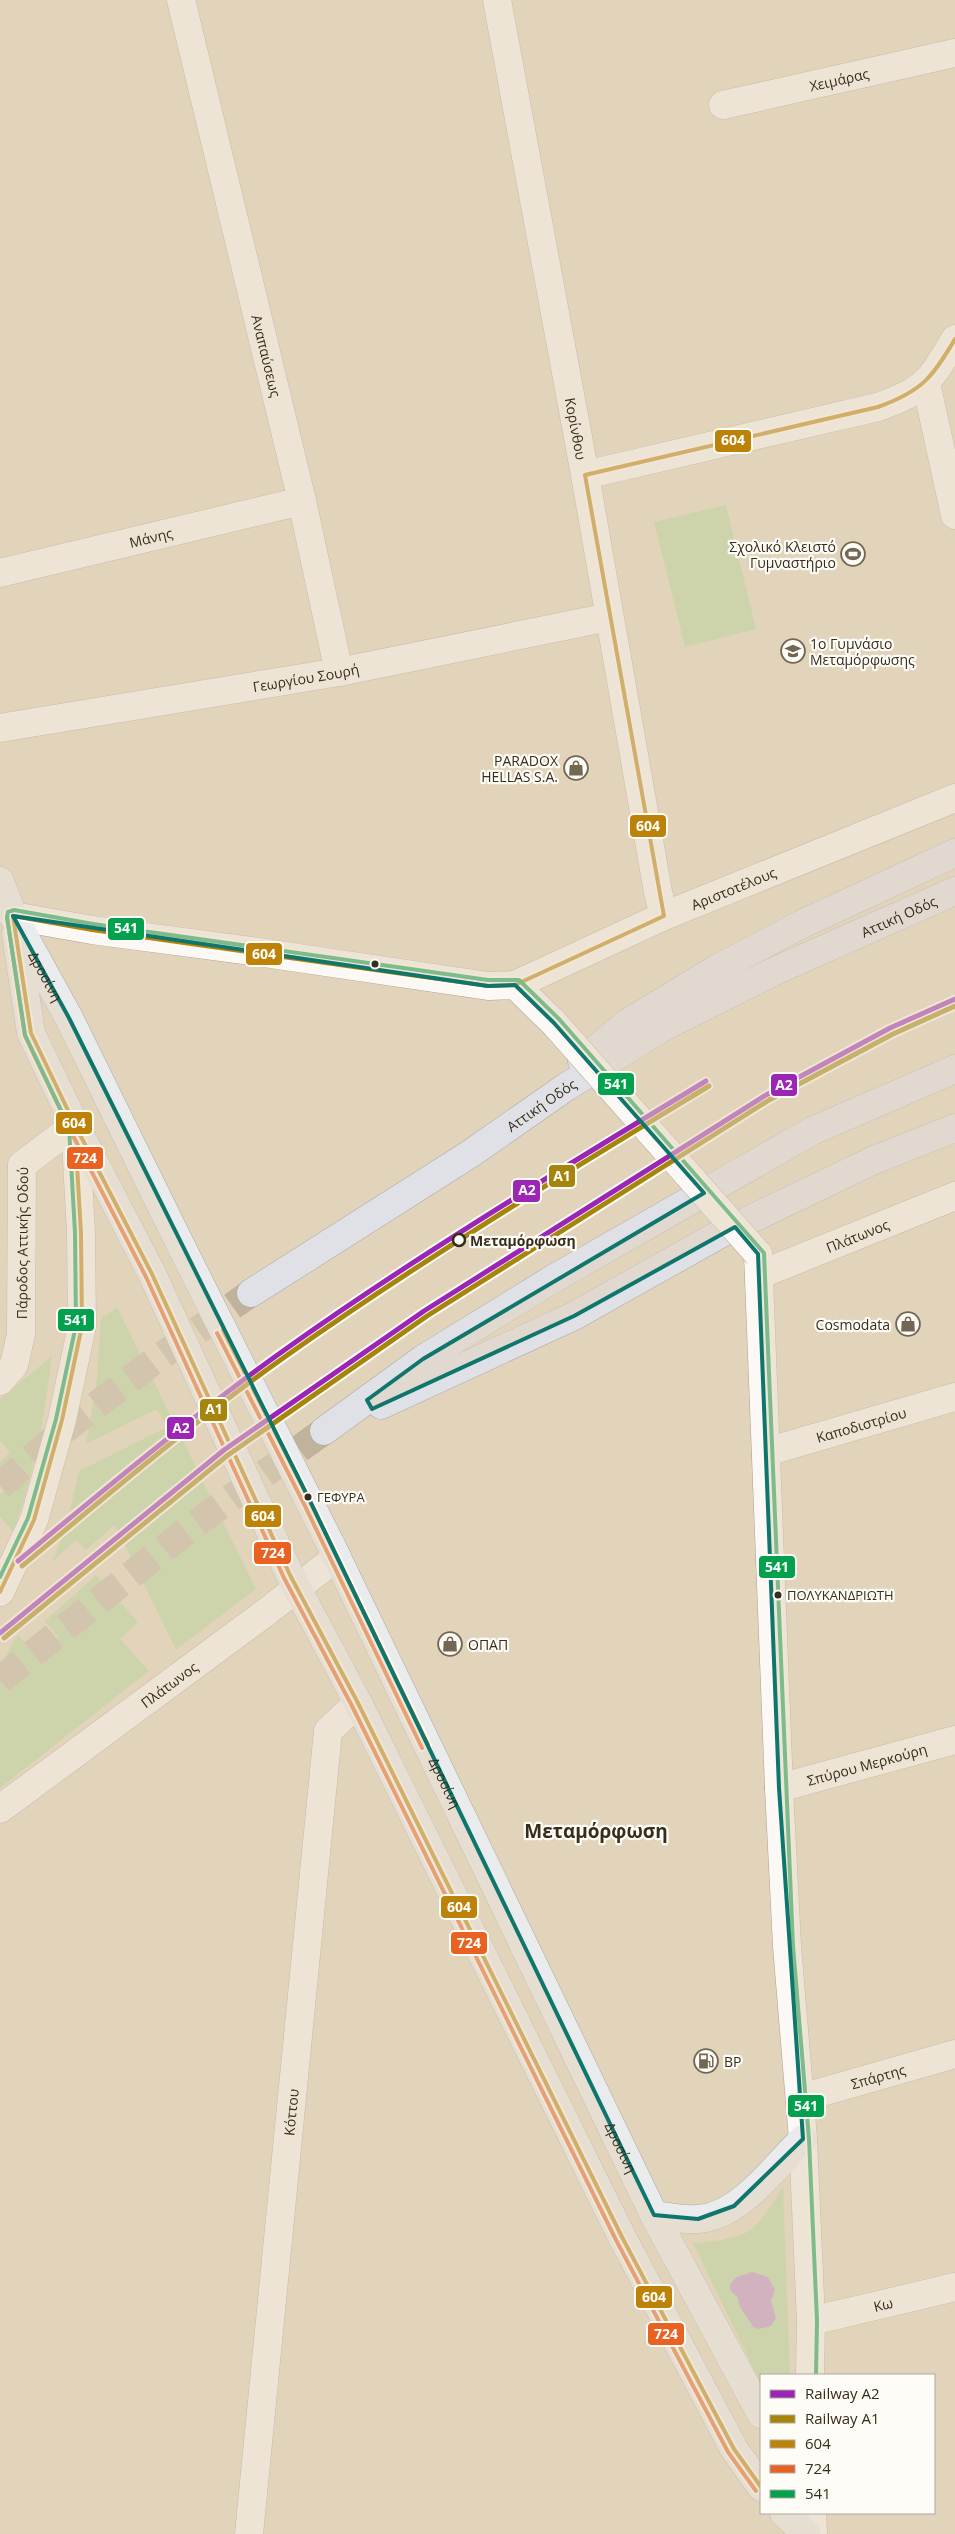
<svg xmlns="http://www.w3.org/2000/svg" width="955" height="2534" viewBox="0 0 955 2534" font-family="'Open Sans',sans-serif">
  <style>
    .green { fill: #b3d697 }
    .water { fill: #c289c3 }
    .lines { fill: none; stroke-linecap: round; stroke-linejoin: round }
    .highway-tunnel { stroke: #c0b29b; stroke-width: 28; stroke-dasharray: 28 14; stroke-linecap: butt }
    .street-casing { stroke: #aca08d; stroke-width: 29 }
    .secondary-casing { stroke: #aca08d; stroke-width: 29 }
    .primary-casing { stroke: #acaaa7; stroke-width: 29 }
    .highway-casing { stroke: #acaaa7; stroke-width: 29 }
    .street { stroke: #fbf8f5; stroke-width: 28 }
    .secondary { stroke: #fbf8f5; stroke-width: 28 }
    .primary { stroke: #eaebec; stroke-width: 28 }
    .highway { stroke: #dfe1e6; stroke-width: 28 }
    .secondary-bridge-casing { stroke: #aca08d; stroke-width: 29; stroke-linecap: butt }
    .primary-bridge-casing { stroke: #acaaa7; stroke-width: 29; stroke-linecap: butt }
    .secondary-bridge { stroke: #fbf8f5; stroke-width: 28 }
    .primary-bridge { stroke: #eaebec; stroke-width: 28 }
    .bus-1-casing { stroke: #fefcf7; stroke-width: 8 }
    .bus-2-casing { stroke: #fefcf7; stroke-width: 8 }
    .bus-3-casing { stroke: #fefcf7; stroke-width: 8 }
    .bus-1 { stroke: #bd8208; stroke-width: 4 }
    .bus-2 { stroke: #e96222; stroke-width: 4 }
    .bus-3 { stroke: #03a04e; stroke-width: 4 }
    .rail-1-casing { stroke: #fefcf7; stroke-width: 9 }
    .rail-2-casing { stroke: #fefcf7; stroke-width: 9 }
    .rail-1 { stroke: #9b26b6; stroke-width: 5 }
    .rail-2 { stroke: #a5850c; stroke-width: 5 }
    .marked { fill: none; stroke: #0f766e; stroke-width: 4; stroke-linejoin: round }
    .bus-dot { fill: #372d1b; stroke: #fefcf7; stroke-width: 2 }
    .stop-dot { fill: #fefcf7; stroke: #372d1b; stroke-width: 2.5 }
    .labels { text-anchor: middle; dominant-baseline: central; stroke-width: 4.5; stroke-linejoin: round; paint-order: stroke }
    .bus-label { font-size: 13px; fill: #372d1b; stroke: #fefcf7; text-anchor: start }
    .street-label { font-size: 14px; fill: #372d1b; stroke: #fefcf7 }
    .poi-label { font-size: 14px; fill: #372d1b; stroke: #fefcf7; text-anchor: end }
    .stop-label { font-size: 14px; font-weight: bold; fill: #372d1b; stroke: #fefcf7; text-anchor: start }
    .district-label { font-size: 19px; font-weight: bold; fill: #372d1b; stroke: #fefcf7 }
    .line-badge { stroke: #fefcf7; stroke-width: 2 }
    .badge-label { font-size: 14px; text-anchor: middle; font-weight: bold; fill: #fff }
  </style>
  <rect width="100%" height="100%" fill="#e2d3bb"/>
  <path class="green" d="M726 505 756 629 685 647 654 522Z
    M117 1307 256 1589 176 1650 115 1525 86 1550 76 1540 52 1562 66 1527 79 1471 167 1427 157 1409 86 1444 96 1388 101 1318Z
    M52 1356C45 1415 34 1475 13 1532L0 1517V1494L9 1486 0 1475V1462L10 1453 0 1441V1399Z
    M96 1575 138 1622 120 1639 149 1671 0 1788V1665L18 1635 37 1656 58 1637 45 1621Z
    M783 2187 790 2375H761V2384L693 2243C750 2238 753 2235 783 2187Z"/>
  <path class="water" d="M753 2272 768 2277 775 2290 771 2301 776 2318 771 2326 759 2329 753 2327C748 2316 739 2311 738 2298L730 2290V2285L736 2277Z"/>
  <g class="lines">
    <path class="highway-tunnel" d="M0 1486 60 1433 154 1361 251 1293
      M0 1680 191 1527 324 1431"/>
    <g class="street-casing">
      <g id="street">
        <path id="s1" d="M181 0 302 501 339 672"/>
        <path id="s2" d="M497 0 585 475 658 892 664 916"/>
        <path id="s3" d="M723 105 955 53"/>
        <path d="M926 383 955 515"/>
        <path d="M585 475 878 407C926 390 930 381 955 339"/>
        <path id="s4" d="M0 573 302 501"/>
        <path id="s5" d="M0 728 339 672 609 617"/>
        <path id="s6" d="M515 985 664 916 955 798"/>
        <path id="s7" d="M759 1275 955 1196"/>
        <path id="s8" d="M0 1381 14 1365 21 1334 22 1165 75 1125"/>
        <path id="s9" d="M766 1452 955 1397"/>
        <path id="s10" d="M779 1788 955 1740"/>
        <path id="s11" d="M801 2098 955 2054"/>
        <path id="s12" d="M811 2321 955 2287"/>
        <path id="s13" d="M249 2534 328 1731 358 1703"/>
      </g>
    </g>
    <g class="secondary-casing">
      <g id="secondary">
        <path d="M13 916 92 930 258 952 488 986 515 985 554 1023"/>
        <path d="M758 1254 779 1788 787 1946 803 2139 811 2321 810 2375"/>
        <path d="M0 1592 34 1520 62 1420 82 1326 81 1233 75 1125"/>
        <path id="s14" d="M0 1809 265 1613 337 1557"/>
        <path d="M812 2513 813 2534"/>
      </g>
    </g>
    <g class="primary-casing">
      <g id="primary">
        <path id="s15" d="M0 881 13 916 69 1018 183 1250"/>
        <path d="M16 934 31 1033 75 1125 152 1274"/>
        <path id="s16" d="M330 1543 654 2215 761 2414"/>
        <path d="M290 1575 358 1703 622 2237 734 2449 761 2487"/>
        <path d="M654 2215C668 2217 683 2220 697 2219 739 2218 775 2166 803 2139"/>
        <path d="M784 2513 806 2534"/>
      </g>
    </g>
    <g class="highway-casing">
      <g id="highway">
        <path d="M582 1061 626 1024 715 970 802 924 955 853"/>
        <path id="s17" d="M251 1293 470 1154 566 1087 665 1026 777 970 955 891"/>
        <path d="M381 1405 574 1316 720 1234 874 1160 955 1128"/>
        <path d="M324 1431 423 1359 553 1279 812 1131 955 1069"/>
      </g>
    </g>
    <use href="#street" class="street"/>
    <use href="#secondary" class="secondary"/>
    <use href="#primary" class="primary"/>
    <use href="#highway" class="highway"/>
    <g class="secondary-bridge-casing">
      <path id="secondary-bridge" d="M554 1023 758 1254"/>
    </g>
    <g class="primary-bridge-casing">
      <path id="primary-bridge" d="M183 1250 330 1543
        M152 1274 290 1575"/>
    </g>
    <use href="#secondary-bridge" class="secondary-bridge"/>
    <use href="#primary-bridge" class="primary-bridge"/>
    <g class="bus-1-casing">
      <path id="bus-1" d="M13 916 31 1033 75 1125 152 1274 290 1575 358 1703 622 2237 734 2449 761 2487
        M13 916 92 930 488 986 515 985 664 916 585 475 878 407C922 391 932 378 955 339
        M223 1330 309 1499 428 1745
        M0 1592 34 1520 62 1420 82 1326 81 1233 76 1148"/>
    </g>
    <g class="bus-2-casing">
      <path id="bus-2" d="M7 917 25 1036 69 1128 146 1277 284 1578 352 1706 616 2240 728 2452 756 2491
        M217 1333 303 1502 422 1748"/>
    </g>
    <g class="bus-3-casing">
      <path id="bus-3" d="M0 1577 28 1518 56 1419 76 1325 75 1233 69 1127 25 1035 7 917 8 912 14 910 93 924 488 980H519L559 1019 764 1253 793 1946 809 2139 817 2321 816 2375"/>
    </g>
    <use href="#bus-1" class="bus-1"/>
    <use href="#bus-2" class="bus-2"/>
    <use href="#bus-3" class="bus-3"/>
    <g class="rail-1-casing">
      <path id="rail-1" d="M18 1561C105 1489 191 1417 283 1351 419 1254 563 1168 706 1081
        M0 1633 224 1450 424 1311 766 1095 890 1028 955 999"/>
    </g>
    <g class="rail-2-casing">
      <path id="rail-2" d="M22 1566C109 1494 194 1421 286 1356 423 1259 566 1173 709 1086
        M4 1638 228 1455 427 1316 769 1100 893 1034 955 1006"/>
    </g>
    <use href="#rail-1" class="rail-1"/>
    <use href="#rail-2" class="rail-2"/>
  </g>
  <path d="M0 0H955V2534H0ZM13 916 488 986 515 985 554 1023 704 1193 423 1359 367 1400 372 1409 574 1316 735 1227 758 1254 779 1788 803 2139 734 2206 698 2219 654 2215 309 1499 69 1018Z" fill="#e2d3bb" fill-opacity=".55" fill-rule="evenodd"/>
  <path class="marked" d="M13 916 488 986 515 985 554 1023 704 1193 423 1359 367 1400 372 1409 574 1316 735 1227 758 1254 779 1788 803 2139 734 2206 698 2219 654 2215 309 1499 69 1018Z"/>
  <defs>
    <g id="stadium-ring" transform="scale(1.25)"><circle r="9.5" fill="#fefcf7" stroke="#736753" stroke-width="1.5"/><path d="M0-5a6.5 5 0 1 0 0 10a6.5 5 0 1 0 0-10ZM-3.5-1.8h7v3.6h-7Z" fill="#736753"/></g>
    <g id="school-ring" transform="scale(1.25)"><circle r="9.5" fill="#fefcf7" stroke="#736753" stroke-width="1.5"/><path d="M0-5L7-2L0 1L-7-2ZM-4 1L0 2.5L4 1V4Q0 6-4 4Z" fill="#736753"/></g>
    <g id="shop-ring" transform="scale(1.25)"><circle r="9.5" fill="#fefcf7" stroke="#736753" stroke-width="1.5"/><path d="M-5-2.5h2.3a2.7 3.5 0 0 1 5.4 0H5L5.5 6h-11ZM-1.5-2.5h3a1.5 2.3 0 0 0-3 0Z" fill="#736753"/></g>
    <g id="fuel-ring" transform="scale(1.25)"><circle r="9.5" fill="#fefcf7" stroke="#736753" stroke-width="1.5"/><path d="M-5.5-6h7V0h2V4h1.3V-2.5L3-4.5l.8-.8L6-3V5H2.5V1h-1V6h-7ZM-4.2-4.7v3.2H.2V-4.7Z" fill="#736753"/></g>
  </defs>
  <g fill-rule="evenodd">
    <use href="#stadium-ring" x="853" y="554"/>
    <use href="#school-ring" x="793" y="651"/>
    <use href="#shop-ring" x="576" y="768"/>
    <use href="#shop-ring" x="908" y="1324"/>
    <use href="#shop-ring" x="450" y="1644"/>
    <use href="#fuel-ring" x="706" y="2061"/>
  </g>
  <g class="bus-dot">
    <circle cx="375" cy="964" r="4.5"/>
    <circle cx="308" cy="1497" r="4.5"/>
    <circle cx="778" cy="1595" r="4.5"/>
  </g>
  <circle class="stop-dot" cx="459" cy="1240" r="6"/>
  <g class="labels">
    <g class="bus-label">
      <text x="317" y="1497">ΓΕΦΥΡΑ</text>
      <text x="787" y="1595">ΠΟΛΥΚΑΝΔΡΙΩΤΗ</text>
    </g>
    <g class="street-label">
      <text stroke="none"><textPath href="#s3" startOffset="119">Χειμάρας</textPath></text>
      <text stroke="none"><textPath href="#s1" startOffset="366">Αναπαύσεως</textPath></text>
      <text stroke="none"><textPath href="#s2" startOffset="436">Κορίνθου</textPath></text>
      <text stroke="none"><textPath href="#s4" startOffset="155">Μάνης</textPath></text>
      <text stroke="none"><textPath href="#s5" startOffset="310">Γεωργίου Σουρή</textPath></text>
      <text stroke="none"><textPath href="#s6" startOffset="239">Αριστοτέλους</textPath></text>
      <text stroke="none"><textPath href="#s17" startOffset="751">Αττική Οδός</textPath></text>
      <text stroke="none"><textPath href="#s15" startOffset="106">Δροσίνη</textPath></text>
      <text stroke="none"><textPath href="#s17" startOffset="346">Αττική Οδός</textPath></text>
      <text stroke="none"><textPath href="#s7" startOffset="106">Πλάτωνος</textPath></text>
      <text stroke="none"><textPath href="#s8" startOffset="144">Πάροδος Αττικής Οδού</textPath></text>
      <text stroke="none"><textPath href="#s9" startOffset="99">Καποδιστρίου</textPath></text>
      <text stroke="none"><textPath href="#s14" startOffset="210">Πλάτωνος</textPath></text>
      <text stroke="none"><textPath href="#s10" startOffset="91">Σπύρου Μερκούρη</textPath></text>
      <text stroke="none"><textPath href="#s16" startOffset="266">Δροσίνη</textPath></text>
      <text stroke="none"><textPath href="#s11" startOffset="80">Σπάρτης</textPath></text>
      <text stroke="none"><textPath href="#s13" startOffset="424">Κόττου</textPath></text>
      <text stroke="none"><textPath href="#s16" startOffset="671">Δροσίνη</textPath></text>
      <text stroke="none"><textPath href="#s12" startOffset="74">Κω</textPath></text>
    </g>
    <g class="poi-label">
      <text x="836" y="546">Σχολικό Κλειστό<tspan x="836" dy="16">Γυμναστήριο</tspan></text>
      <text x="810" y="643" text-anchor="start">1ο Γυμνάσιο<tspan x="810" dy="16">Μεταμόρφωσης</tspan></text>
      <text x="558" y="760">PARADOX<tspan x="558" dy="16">HELLAS S.A.</tspan></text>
      <text x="890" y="1324">Cosmodata</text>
      <text x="468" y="1644" text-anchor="start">ΟΠΑΠ</text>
      <text x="724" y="2061" text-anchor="start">BP</text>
    </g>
    <g class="stop-label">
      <text x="470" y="1240">Μεταμόρφωση</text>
    </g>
    <g class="district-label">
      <text x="596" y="1831">Μεταμόρφωση</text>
    </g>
  </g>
  <g class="line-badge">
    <rect x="714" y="429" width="38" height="24" rx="5" fill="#bd8208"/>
    <rect x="629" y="814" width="38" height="24" rx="5" fill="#bd8208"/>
    <rect x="107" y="917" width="38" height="24" rx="5" fill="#03a04e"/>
    <rect x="245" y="942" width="38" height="24" rx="5" fill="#bd8208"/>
    <rect x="597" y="1072" width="38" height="24" rx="5" fill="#03a04e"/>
    <rect x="770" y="1073" width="28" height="24" rx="5" fill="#9b26b6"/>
    <rect x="55" y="1111" width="38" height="24" rx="5" fill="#bd8208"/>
    <rect x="66" y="1146" width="38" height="24" rx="5" fill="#e96222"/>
    <rect x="548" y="1164" width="28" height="24" rx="5" fill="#a5850c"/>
    <rect x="512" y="1179" width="29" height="24" rx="5" fill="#9b26b6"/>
    <rect x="57" y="1308" width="38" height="24" rx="5" fill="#03a04e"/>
    <rect x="199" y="1398" width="29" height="24" rx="5" fill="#a5850c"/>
    <rect x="166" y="1416" width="29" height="24" rx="5" fill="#9b26b6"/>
    <rect x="244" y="1504" width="38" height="24" rx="5" fill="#bd8208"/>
    <rect x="253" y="1541" width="39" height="24" rx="5" fill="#e96222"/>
    <rect x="758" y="1555" width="38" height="24" rx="5" fill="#03a04e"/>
    <rect x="440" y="1895" width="38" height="24" rx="5" fill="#bd8208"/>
    <rect x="450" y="1931" width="38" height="24" rx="5" fill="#e96222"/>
    <rect x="787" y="2094" width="38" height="24" rx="5" fill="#03a04e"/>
    <rect x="635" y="2285" width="38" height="24" rx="5" fill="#bd8208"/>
    <rect x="647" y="2322" width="38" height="24" rx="5" fill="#e96222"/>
  </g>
  <g class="badge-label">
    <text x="733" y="445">604</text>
    <text x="648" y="831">604</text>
    <text x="126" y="933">541</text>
    <text x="264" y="959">604</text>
    <text x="616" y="1089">541</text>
    <text x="784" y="1090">A2</text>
    <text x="74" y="1128">604</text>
    <text x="85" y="1163">724</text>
    <text x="562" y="1181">A1</text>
    <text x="527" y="1195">A2</text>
    <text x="76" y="1325">541</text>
    <text x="214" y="1414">A1</text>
    <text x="181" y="1433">A2</text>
    <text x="263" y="1521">604</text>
    <text x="273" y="1558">724</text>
    <text x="777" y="1572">541</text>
    <text x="459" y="1912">604</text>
    <text x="469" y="1948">724</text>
    <text x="806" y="2111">541</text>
    <text x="654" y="2302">604</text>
    <text x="666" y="2339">724</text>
  </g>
  <rect x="760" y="2374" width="175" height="140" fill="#fefcf7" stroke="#aea99f"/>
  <rect x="770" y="2390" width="25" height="8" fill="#9b26b6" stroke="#aea99f"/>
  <text x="805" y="2399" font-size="15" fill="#372d1b">Railway A2</text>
  <rect x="770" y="2415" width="25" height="8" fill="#a5850c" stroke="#aea99f"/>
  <text x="805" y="2424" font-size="15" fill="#372d1b">Railway A1</text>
  <rect x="770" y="2440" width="25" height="8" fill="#bd8208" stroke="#aea99f"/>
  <text x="805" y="2449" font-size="15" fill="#372d1b">604</text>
  <rect x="770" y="2465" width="25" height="8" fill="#e96222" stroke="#aea99f"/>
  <text x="805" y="2474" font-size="15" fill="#372d1b">724</text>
  <rect x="770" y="2490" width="25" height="8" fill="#03a04e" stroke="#aea99f"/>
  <text x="805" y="2499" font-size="15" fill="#372d1b">541</text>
</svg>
